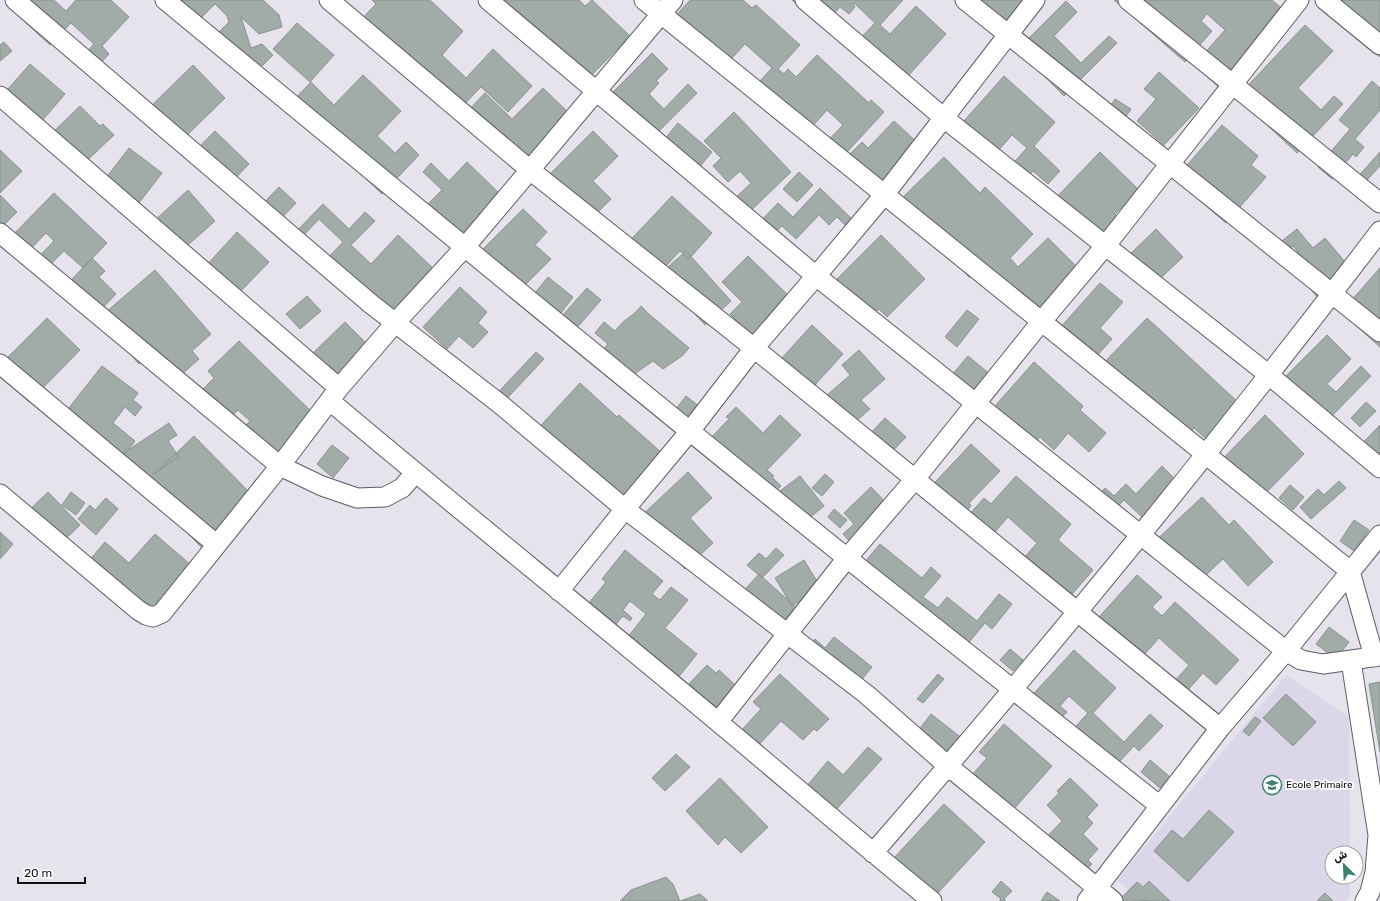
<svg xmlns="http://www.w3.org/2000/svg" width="1380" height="901" viewBox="0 0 1380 901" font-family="Rubik,'Noto Sans Arabic',sans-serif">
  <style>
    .built { fill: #dbd7e8 }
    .building { fill: #a1aca8; stroke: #899490 }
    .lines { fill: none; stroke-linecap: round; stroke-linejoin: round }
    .minor-casing { stroke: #5d5b63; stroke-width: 21 }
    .minor { stroke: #fff; stroke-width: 19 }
    .labels { text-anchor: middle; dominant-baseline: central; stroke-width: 3.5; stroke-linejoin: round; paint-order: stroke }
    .poi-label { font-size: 10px; fill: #121114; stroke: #fff; text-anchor: start }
  </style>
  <rect width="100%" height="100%" fill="#e6e3ed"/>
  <path class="built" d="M1286 675 1349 717 1350 853H1332V877H1350V896L1346 901H1142L1117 880Z"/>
  <path class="building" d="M21 0H54L66 11 76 0H111L129 17 102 46 109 54 89 76 76 63 94 44 71 23 50 45 12 10Z
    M160 0H263L279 15 282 27 259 34 241 17 251 48 262 44 273 55 249 79 210 41 229 22 227 16 215 4 190 29Z
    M372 0H430L463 31 442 55 466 78 493 49 532 86 508 112 481 87 453 116 356 25 376 4Z
    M482 0H579L585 6 592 0 630 36 579 88Z
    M690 0H743L752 8 756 5 800 45 778 69 784 74 788 69 796 77 817 55 869 103 871 100 884 112 835 165 819 150 843 125 827 110 803 137 784 120 781 124 748 94 772 68 745 44 720 71 668 24Z
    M792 0H903L880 25 890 34 916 6 946 34 897 88 852 47 875 23 854 3 853 4 855 7 849 14 840 7 822 27Z
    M956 0H1029L996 36Z
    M1114 0H1272L1289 15 1223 91 1194 65 1225 30 1207 14 1201 21 1212 31 1185 62Z
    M1319 0H1380V57Z
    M1066 1 1077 12 1054 36 1081 63 1109 36 1117 43 1064 96 1018 49Z
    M297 23 334 55 310 82 273 49Z
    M1305 25 1333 51 1298 88 1321 110 1334 96 1343 104 1297 153 1237 97Z
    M4 42 12 51 0 61V45Z
    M652 53 668 69 656 81 659 83 649 94 664 109 688 84 697 93 646 144 603 102Z
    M30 64 65 94 35 129 0 98Z
    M193 65 225 98 175 147 143 114Z
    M1159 72 1199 108 1164 145 1137 121 1156 99 1144 89Z
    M363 75 401 111 377 136 395 153 406 142 419 155 382 194 289 105 311 82 334 105Z
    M1004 76 1055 122 1034 146 1060 171 1048 184 1033 171 1021 184 1006 171 1027 148 1012 135 989 161 955 131Z
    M1372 81 1380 88V110L1355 139 1364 147 1356 157 1353 154 1332 179 1318 167 1350 129 1339 120Z
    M543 88 572 116 521 167 464 115 485 93 512 119Z
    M1115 99 1131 109 1118 128 1102 118Z
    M80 106 100 126 103 124 114 135 78 169 47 138Z
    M734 112 791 172 742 219 728 205 751 183 740 171 728 182 713 166 721 158 704 141Z
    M894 121 921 146 872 197 839 165 862 142 868 148Z
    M678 123 712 152 692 176 664 140Z
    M1222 125 1258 156 1251 165 1266 177 1226 223 1175 179Z
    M215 131 249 164 224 190 190 156Z
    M593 131 618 156 593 181 611 199 585 225 542 182Z
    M129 148 162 173 132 212 99 187Z
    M0 150 22 171 0 193Z
    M1100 152 1139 190 1115 214 1122 221 1096 247 1051 203Z
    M1380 152V166L1354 194 1348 188Z
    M944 157 980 193 985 187 1033 234 1010 258 1018 267 1048 238 1079 269 1052 296 1051 295 1030 316 976 272 970 278 896 204Z
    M467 162 502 196 453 246 419 213 442 190 423 172 431 163 449 181Z
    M799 172 813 185 797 202 783 189Z
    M279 187 296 203 272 228 255 212Z
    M820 188 855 222 849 229 837 217 829 225 819 215 796 239 782 226 767 240 754 228 778 203 793 217Z
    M188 190 215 221 179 253 152 223Z
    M54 193 107 243 83 268 64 251 39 276 29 267 54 241 46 233 20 260 4 244Z
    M0 195 17 212 0 229Z
    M672 196 712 233 689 259 680 251 664 268 624 247Z
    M323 204 349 229 365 212 375 221 351 245 371 264 398 235 435 270 384 322 323 263 343 242 319 219 304 235 290 238Z
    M523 209 547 232 535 245 551 259 512 298 473 259Z
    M1156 229 1183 257 1150 288 1124 260Z
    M1297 229 1313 248 1325 238 1351 269 1317 297 1297 272 1307 264 1293 246 1276 260 1268 252Z
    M237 232 269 262 235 297 204 268Z
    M881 235 925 279 887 317 879 309 865 323 829 287Z
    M686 251 731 301 705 325 659 275Z
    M748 256 794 301 746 348 731 333 740 324 730 314 742 302 722 282Z
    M92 258 105 271 99 277 116 294 90 321 60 292Z
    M1380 268V347L1341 312Z
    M155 270 211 334 192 351 199 359 171 384 148 357 139 364 99 318Z
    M548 277 573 297 561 313 535 293Z
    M1100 283 1123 302 1100 328 1112 339 1086 368 1051 338Z
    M460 287 487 312 478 323 488 332 473 348 459 336 447 349 423 327Z
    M587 288 601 300 567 339 553 326Z
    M307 296 321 311 300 329 286 314Z
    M641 306 650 315 689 348 682 356 663 369 653 361 623 382 596 358 608 344 595 333 604 322 615 331 623 322 636 312Z
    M967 310 979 319 957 347 945 337Z
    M47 318 80 350 29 402 0 374V365Z
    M1147 318 1239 403 1206 439 1194 428 1181 442 1097 370Z
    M345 322 378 355 345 387 312 354Z
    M812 325 843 354 803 398 772 369Z
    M1327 335 1351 359 1327 384 1336 392 1361 366 1371 376 1322 426 1276 386Z
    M239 341 319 419 269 469 235 436 250 421 238 410 220 428 192 400 214 378 208 371Z
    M859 350 885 379 861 400 870 409 842 433 817 404 850 375 842 365Z
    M536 352 544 359 497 409 489 402Z
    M968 356 991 375 968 403 945 383Z
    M1034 362 1083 406 1080 410 1106 433 1089 452 1068 433 1054 450 1040 437 1028 451 987 415Z
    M102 366 138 393 133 400 142 407 135 416 125 407 113 423 135 441 114 468 57 423Z
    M580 383 617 417 619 415 662 453 614 506 532 435Z
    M686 396 700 407 684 428 670 417Z
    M1366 402 1376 411 1360 427 1351 418Z
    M736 407 763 433 780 415 801 435 767 470 774 476 772 477 781 486 771 496 704 445 729 419 726 417Z
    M1265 415 1304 454 1256 503 1217 465Z
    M885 418 906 437 885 459 864 440Z
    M169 423 177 435 168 441 179 457 135 486 116 458Z
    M1380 425V472L1357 449Z
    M194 436 254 497 202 548 142 486Z
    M971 444 1000 471 969 503 971 506 954 524 923 495Z
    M332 445 349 458 333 478 317 464Z
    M1162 466 1179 483 1144 519 1124 500 1109 516 1093 501 1105 488 1114 496 1126 484 1136 494Z
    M688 472 712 498 690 518 713 543 685 569 638 519Z
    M825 474 834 482 822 496 812 488Z
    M800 476 824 506 797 528 772 497Z
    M1016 476 1071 524 1058 540 1093 570 1061 607 1016 567 1037 543 1008 517 987 541 959 526 984 498 991 504Z
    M1339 481 1346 488 1311 519 1300 507 1318 489 1324 495Z
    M1290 485 1304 497 1293 510 1279 498Z
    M871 487 893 510 851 543 843 534 854 524 844 513Z
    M48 492 80 525 54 550 22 517Z
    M71 492 85 503 76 515 62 505Z
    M1202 497 1229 525 1234 520 1273 562 1248 586 1223 559 1193 587 1152 544Z
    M106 498 118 509 96 535 78 519 90 505 95 510Z
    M834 509 847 520 840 528 828 517Z
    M1354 520 1369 530 1354 551 1340 541Z
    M0 532 13 544 0 559Z
    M155 534 191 565 142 622 81 570 105 542 129 563Z
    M880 544 922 578 931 567 941 576 923 597 938 608 947 597 977 621 999 594 1012 604 992 629 985 623 960 653 858 570Z
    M776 548 784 555 762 578 747 565 759 553 766 559Z
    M625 550 663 581 652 594 660 600 671 587 688 600 665 628 697 654 673 684 623 643 646 614 630 601 623 610 632 618 630 621 623 616 611 630 584 609 606 582 602 579Z
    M804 560 821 588 792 606 775 578Z
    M759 574 809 619 786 644 736 599Z
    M1137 575 1162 597 1152 607 1162 616 1175 602 1239 660 1216 685 1203 673 1178 701 1166 691 1189 665 1159 638 1134 666 1090 627Z
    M1329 627 1349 642 1336 659 1316 644Z
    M834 637 872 667 850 694 802 655 815 639 825 648Z
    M1010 649 1023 660 1013 671 1000 660Z
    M1074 650 1116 688 1093 713 1124 742 1150 714 1163 726 1139 751 1134 746 1108 774 1067 736 1088 713 1069 696 1060 706 1067 712 1052 728 1025 703Z
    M707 665 716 673 719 670 747 696 721 722 685 688Z
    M780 674 829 719 817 731 814 729 803 740 781 721 756 748 739 733 761 709 753 702Z
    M938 674 944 679 923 703 917 699Z
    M1380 682V752L1369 684Z
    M1286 694 1316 722 1293 746 1263 718Z
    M931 714 972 746 952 772 911 740Z
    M1255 717 1261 721 1249 736 1243 731Z
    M1004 724 1052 766 1005 819 964 784 987 758 979 752Z
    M868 747 882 759 834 812 806 787 828 761 843 775Z
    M676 754 690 767 665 791 652 778Z
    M1150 760 1169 776 1160 788 1141 772Z
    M720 778 768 827 741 853 725 837 718 845 686 811Z
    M1070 778 1098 805 1087 817 1093 823 1083 834 1098 849 1088 860 1092 864 1080 877 1038 846 1062 821 1047 805 1059 793 1057 791Z
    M944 804 985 842 935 896 894 858Z
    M1209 810 1234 832 1188 882 1154 851 1172 830 1183 839Z
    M666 877 673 884 680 901 700 894 708 901H620L631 890Z
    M1001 881 1012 891 1004 899 1006 901H999L1001 899 992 892Z
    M1149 881 1170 901 1119 900 1137 882 1143 887Z
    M1047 892 1060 901H1041Z
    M1325 893 1333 901H1317Z"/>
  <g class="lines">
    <g class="minor-casing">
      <path id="minor" d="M15 0 371 304 500 404 625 509 866 694 948 766 1113 901
        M165 0C392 187 618 375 847 558 951 641 1056 723 1160 806
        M329 0 530 170 754 348 1220 728
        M488 0 816 276 1286 651 1301 660 1323 664 1380 656
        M644 0 1350 571 1374 657
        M805 0 944 118 1269 375 1380 468
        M965 0 1380 332
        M1128 0 1380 203
        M1325 0 1380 45
        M0 96 339 388
        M0 233 280 466 322 486 357 498 385 497 402 488 415 473
        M0 364 216 544
        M330 401C458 509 589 614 718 722 789 781 860 843 932 901
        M0 494 138 610 146 615 153 617 162 613 280 466 339 388 396 322 465 247 673 0
        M559 591 625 509 690 431 754 348 816 276 884 195 1035 0
        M1351 661 1378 835 1375 872 1370 892 1365 901
        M718 722 847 558 915 479 1041 322 1106 245 1299 0
        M873 853C1048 651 1218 444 1380 231
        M1087 901 1220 728 1286 651 1380 535"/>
    </g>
    <use href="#minor" class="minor"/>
  </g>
  <defs>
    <g id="school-ring" transform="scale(1)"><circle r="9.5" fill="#fff" stroke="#408070" stroke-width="1.5"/><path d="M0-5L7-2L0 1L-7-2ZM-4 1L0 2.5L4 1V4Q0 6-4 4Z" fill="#408070"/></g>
  </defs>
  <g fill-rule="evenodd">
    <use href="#school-ring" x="1272" y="785"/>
  </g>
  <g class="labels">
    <g class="poi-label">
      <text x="1286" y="785">Ecole Primaire</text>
    </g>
  </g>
  <g transform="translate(1344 865) rotate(336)"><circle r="19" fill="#ffffff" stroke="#a0a0a1"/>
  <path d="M0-3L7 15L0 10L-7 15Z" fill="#408070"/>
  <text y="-6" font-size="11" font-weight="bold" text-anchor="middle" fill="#121114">ش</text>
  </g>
  <path d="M18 877v6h67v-6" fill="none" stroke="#121114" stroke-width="2"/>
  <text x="24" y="877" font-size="12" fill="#121114" stroke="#ffffff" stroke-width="3" paint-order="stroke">20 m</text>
</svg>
